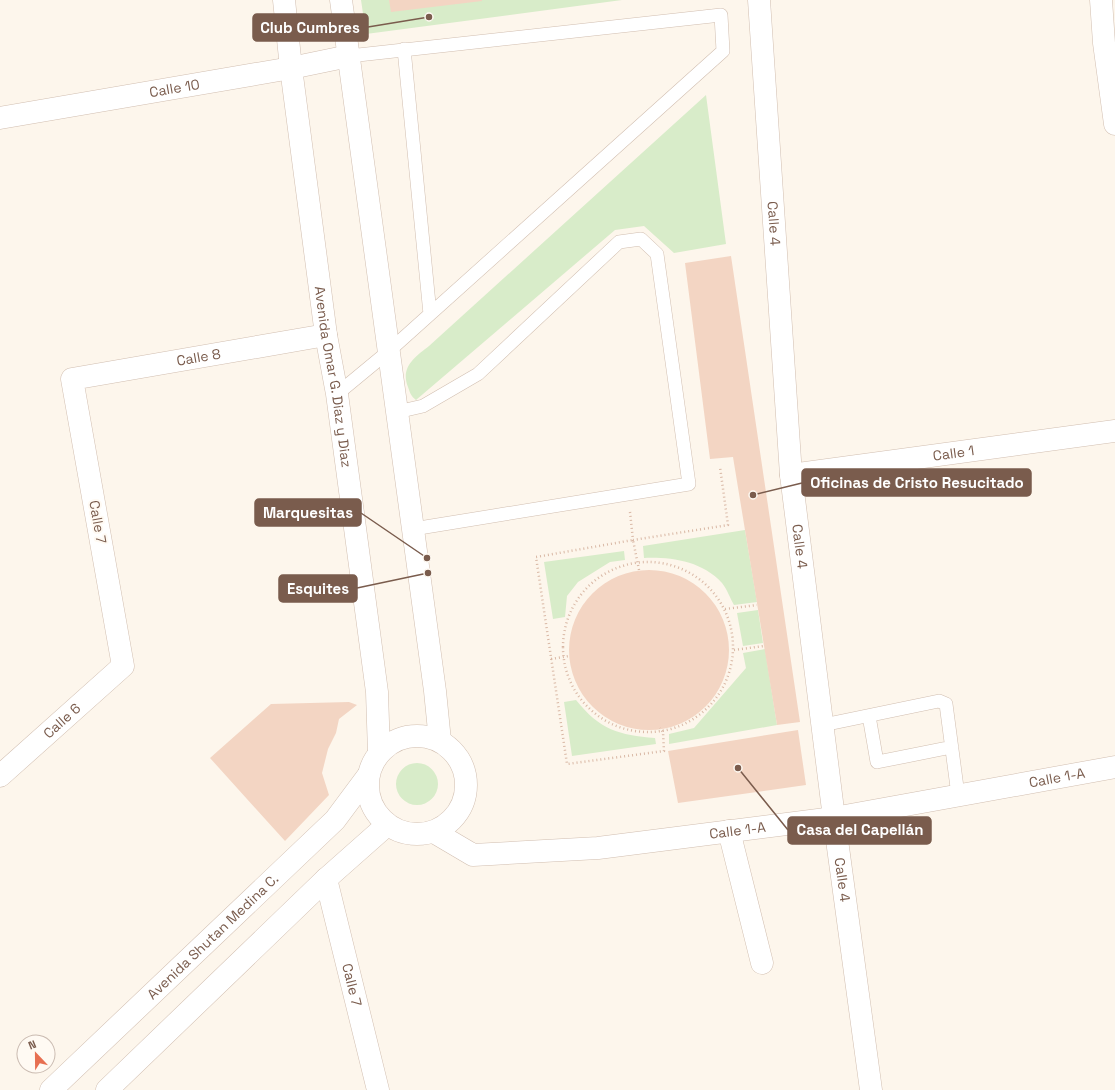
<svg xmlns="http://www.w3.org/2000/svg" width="1115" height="1090" viewBox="0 0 1115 1090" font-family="'Space Grotesk',sans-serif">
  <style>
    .green { fill: #d8ecc9 }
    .building { fill: #f3d5c3 }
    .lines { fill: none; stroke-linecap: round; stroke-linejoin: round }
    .service-casing { stroke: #d1beb0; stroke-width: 14 }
    .minor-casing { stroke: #d1beb0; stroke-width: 23 }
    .tertiary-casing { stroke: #d1beb0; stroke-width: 23 }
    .path { stroke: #d9b8a5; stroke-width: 2.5; stroke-dasharray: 1 3; stroke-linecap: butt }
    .service { stroke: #fff; stroke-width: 13 }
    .minor { stroke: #fff; stroke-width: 22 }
    .tertiary { stroke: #fff; stroke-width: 22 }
    .labels { text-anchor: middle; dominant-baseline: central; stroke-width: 4; stroke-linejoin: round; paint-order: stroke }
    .street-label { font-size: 14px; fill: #7a5c4d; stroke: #fffaf3 }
    .leader { fill: none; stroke: #7a5c4d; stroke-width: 1.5 }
    .callout-dot { fill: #7a5c4d; stroke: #fffaf3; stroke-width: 1.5 }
    .callout { fill: #7a5c4d; stroke: #7a5c4d; stroke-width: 1.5 }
    .callout-label { font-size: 15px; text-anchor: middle; font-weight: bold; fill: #fff }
  </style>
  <rect width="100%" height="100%" fill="#fdf6ec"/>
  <path class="green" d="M361 0H622L366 34Z
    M706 95 726 244 674 253 644 226 615 230 416 400C411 396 410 393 408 387 400 367 415 357 429 346Z
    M745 530 757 602 734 605C730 598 727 589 722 583 702 561 671 557 644 558L643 546Z
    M624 551 625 560 610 562 578 582 567 596 565 617 553 619 544 562Z
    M758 610 763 643 743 646 737 613Z
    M765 649 777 725 669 744V734L694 728 746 668 743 653Z
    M576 700C600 730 619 735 655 738L656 744 572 756 564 702Z
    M396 784a21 21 0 1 1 42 0a21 21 0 1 1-42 0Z"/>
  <path class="building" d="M389 0H482V1L391 12Z
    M731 256 800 722 777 725 733 457 710 459 685 263Z
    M569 650a80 80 0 1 1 160 0a80 80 0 1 1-160 0Z
    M349 702 357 705 339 719 336 733 328 749 322 773 329 795 285 841 210 758 271 704Z
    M798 730 806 785 678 803 668 751Z"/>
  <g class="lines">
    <g class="service-casing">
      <path id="service" d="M404 49 430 314
        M337 394 389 351 723 51 721 15 349 56
        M397 412 423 406 478 374 619 242 641 239 657 254 689 484 413 529
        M869 716 877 762 952 747
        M823 725 939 701 946 704 958 795"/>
    </g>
    <g class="minor-casing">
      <g id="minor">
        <path id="s1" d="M759 0 791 475 834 818 871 1090"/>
        <path d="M1101 0 1104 43 1115 124"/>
        <path id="s2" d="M0 118 291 68 349 56"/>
        <path id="s3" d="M791 475 1115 431"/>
        <path id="s4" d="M0 776 123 666 72 379 326 335"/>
        <path d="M729 831 762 963"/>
        <path id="s5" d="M326 879 378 1090"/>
      </g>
    </g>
    <g class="tertiary-casing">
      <g id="tertiary">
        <path id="s6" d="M284 0 291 68 326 335 337 394 377 692 379 753"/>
        <path d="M341 0 435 691 440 741"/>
        <circle cx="417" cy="785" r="49"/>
        <path id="s7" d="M434 832 473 855 598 848 834 818 1115 767"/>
        <path id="s8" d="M51 1090 335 820 367 777"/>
        <path d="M107 1090 326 879 387 825"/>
      </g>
    </g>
    <path class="path" d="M630 512 633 540 728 525 720 467
      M563 647a85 85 0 1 1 170 0a85 85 0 1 1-170 0Z
      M639 570 633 540 536 557 567 764 664 751 663 732 660 728
      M725 609 757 605
      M734 650 764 646
      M551 659 569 656"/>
    <use href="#service" class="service"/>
    <use href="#minor" class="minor"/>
    <use href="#tertiary" class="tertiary"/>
  </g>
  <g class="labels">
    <g class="street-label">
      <text stroke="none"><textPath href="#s2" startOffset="177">Calle 10</textPath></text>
      <text stroke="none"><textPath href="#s1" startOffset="224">Calle 4</textPath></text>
      <text stroke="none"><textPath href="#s4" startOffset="585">Calle 8</textPath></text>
      <text stroke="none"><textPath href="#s6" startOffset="380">Avenida Omar G. Diaz y Diaz</textPath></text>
      <text stroke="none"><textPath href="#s3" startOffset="164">Calle 1</textPath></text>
      <text transform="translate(98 522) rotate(80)">Calle 7</text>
      <text stroke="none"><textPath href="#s1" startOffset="548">Calle 4</textPath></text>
      <text stroke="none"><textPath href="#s4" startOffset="83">Calle 6</textPath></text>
      <text stroke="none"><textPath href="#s7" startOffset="635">Calle 1-A</textPath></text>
      <text stroke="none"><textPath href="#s7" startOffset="311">Calle 1-A</textPath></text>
      <text stroke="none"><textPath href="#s1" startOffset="884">Calle 4</textPath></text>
      <text stroke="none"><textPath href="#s8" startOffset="223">Avenida Shutan Medina C.</textPath></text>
      <text stroke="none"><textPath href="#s5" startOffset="109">Calle 7</textPath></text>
    </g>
  </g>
  <path class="leader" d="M429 17L368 27M753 495L802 483M427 558L361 513M428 573L357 588M738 768L788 830"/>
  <g class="callout-dot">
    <circle cx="429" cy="17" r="4"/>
    <circle cx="753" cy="495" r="4"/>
    <circle cx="427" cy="558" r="4"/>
    <circle cx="428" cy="573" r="4"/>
    <circle cx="738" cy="768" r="4"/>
  </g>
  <g class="callout">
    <rect x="253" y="14" width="115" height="27" rx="4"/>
    <rect x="802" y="469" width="229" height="27" rx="4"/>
    <rect x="255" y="499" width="106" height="27" rx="4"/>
    <rect x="279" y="575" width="78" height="27" rx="4"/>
    <rect x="788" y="817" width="143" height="27" rx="4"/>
  </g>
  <g class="callout-label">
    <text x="310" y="33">Club Cumbres</text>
    <text x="917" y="488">Oficinas de Cristo Resucitado</text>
    <text x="308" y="518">Marquesitas</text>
    <text x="318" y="594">Esquites</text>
    <text x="860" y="835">Casa del Capellán</text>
  </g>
  <g transform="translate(36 1054) rotate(338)"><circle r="19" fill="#fffaf3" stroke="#cabbb1"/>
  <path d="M0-3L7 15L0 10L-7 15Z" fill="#e76f51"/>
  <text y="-6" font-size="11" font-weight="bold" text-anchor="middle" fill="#7a5c4d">N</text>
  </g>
</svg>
